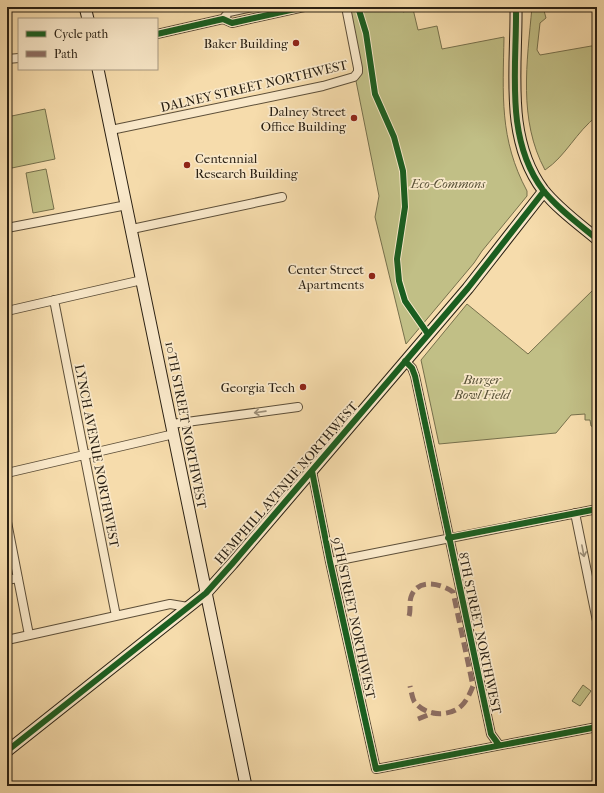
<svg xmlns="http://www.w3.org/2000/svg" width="604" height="793" viewBox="0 0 604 793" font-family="'IM FELL French Canon',serif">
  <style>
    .green { fill: #c1bf86; stroke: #76704c }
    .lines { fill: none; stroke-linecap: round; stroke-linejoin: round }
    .street-casing { stroke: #5d4f39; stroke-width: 10 }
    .secondary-casing { stroke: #2a2013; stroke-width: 13 }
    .street { stroke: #f9e8c9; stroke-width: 8 }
    .secondary { stroke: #f9e8c9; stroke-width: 11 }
    .quiet { stroke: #8d6e63; stroke-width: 5; stroke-dasharray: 10 5; stroke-linecap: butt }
    .cycleway-casing { stroke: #f9e8c9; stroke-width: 8 }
    .cycleway { stroke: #1b5e20; stroke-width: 6 }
    .oneway { stroke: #9c8e77 }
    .poi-dot { fill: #8f2418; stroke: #f9e8c9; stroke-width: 1.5 }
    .labels { text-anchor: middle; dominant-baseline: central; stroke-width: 3.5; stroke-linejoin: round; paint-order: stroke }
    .poi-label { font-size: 13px; fill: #2a2013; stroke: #f9e8c9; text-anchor: end }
    .street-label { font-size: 13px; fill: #2a2013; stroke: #f9e8c9 }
    .park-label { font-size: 13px; font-style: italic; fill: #575036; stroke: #f9e8c9 }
  </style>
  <rect width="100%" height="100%" fill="#f6dcac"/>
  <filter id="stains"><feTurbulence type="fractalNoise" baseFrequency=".005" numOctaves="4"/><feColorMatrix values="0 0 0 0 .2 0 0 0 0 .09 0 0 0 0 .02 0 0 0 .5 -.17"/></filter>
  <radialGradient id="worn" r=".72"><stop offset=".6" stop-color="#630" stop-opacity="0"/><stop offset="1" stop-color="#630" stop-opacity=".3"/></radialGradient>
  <path class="green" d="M355 7H402L403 12 413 9 418 30 437 26 442 49 504 37C503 94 499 139 527 191V196L482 251 474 263 406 344 375 217 379 196 356 81 362 72 348 8Z
    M532 7H543L546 18 540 23 537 50 540 55 597 45V116C576 132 566 156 545 170 518 120 527 62 532 7Z
    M45 109 55 159 7 169V117Z
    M46 169 54 209 33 213 26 173Z
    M597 286V428L591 426 590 420H585V414L571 415 556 433 439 444 421 360 467 304 528 354Z
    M583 685 591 691 580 706 572 701Z"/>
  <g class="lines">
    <g class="street-casing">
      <path id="street" d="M223 19 229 12 252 7
        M157 34 223 19 232 23 304 7
        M7 59 19 58
        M111 130 323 86 354 77 358 72V68L346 7
        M7 228 127 205
        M132 229 282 197
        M54 300 116 616
        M7 311 142 280
        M405 361 412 368 415 376 491 734 499 745
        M172 424 298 407
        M312 471 330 562 376 769 597 727
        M7 473 174 434
        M575 513 597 621
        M7 522 29 635
        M330 562 597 509
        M7 580 18 578
        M7 640 170 604 188 607"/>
    </g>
    <g class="secondary-casing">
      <path id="secondary" d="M85 7 88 19
        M516 7C517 67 504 138 543 190 558 209 579 224 597 239
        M98 69 246 786
        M7 751 206 593 232 564 468 288 544 191"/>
    </g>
    <use href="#street" class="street"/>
    <use href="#secondary" class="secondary"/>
    <path class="quiet" d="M409 616C411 610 409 603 411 597 417 578 440 583 453 592L473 686C471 691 468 698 464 703 452 718 425 717 414 701 412 697 411 690 410 686
      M418 719 433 713"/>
    <g class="cycleway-casing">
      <path id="cycleway" d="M358 7 366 33 375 94 394 137 403 171 405 207 397 259 399 281 405 301 428 334
        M516 7C517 67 504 138 543 190 558 209 579 224 597 239
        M157 34 223 19 232 23 304 7
        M405 361 412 368 415 376 491 734 499 745
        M312 471 330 562 376 769 597 727
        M448 538 597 509
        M7 751 206 593 232 564 468 288 544 191"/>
    </g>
    <use href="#cycleway" class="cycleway"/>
  </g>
  <defs><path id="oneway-shaft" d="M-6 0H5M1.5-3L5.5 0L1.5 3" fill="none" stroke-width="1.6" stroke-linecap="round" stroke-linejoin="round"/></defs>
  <g class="oneway">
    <use href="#oneway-shaft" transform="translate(260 412) rotate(172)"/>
    <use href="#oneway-shaft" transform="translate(583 551) rotate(79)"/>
  </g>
  <g class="poi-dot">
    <circle cx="296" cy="43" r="4"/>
    <circle cx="354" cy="118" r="4"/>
    <circle cx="187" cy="165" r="4"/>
    <circle cx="372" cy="276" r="4"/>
    <circle cx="303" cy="387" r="4"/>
  </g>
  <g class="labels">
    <g class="poi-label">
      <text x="288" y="43">Baker Building</text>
      <text x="346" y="111">Dalney Street<tspan x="346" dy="15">Office Building</tspan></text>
      <text x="195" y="158" text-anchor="start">Centennial<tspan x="195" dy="15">Research Building</tspan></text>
      <text x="364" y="269">Center Street<tspan x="364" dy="15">Apartments</tspan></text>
      <text x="295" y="387">Georgia Tech</text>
    </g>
    <g class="street-label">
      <text transform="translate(254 86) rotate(-13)">DALNEY STREET NORTHWEST</text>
      <text transform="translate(186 425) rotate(79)">10TH STREET NORTHWEST</text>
      <text transform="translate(97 456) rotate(79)">LYNCH AVENUE NORTHWEST</text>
      <text transform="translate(286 483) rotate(-49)">HEMPHILL AVENUE NORTHWEST</text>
      <text transform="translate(354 618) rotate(78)">9TH STREET NORTHWEST</text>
      <text transform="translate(480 633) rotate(78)">8TH STREET NORTHWEST</text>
    </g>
    <g class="park-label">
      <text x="448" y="183">Eco-Commons</text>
      <text x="482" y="379">Burger<tspan x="482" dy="15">Bowl Field</tspan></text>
    </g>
  </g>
  <rect width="604" height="793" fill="none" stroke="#f6dcac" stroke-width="24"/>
  <rect x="8" y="8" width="588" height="777" fill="none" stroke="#2a2013" stroke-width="2"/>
  <rect x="12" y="12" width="580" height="769" fill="none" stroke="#2a2013"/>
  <rect x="18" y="18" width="140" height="52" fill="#f9e8c9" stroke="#a69880"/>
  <rect x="26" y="31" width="20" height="6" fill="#1b5e20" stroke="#a69880"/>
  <text x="54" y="38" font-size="12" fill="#2a2013">Cycle path</text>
  <rect x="26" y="51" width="20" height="6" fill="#8d6e63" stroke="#a69880"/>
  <text x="54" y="58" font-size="12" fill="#2a2013">Path</text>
  <rect width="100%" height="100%" filter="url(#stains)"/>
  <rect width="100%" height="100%" fill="url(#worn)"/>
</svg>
